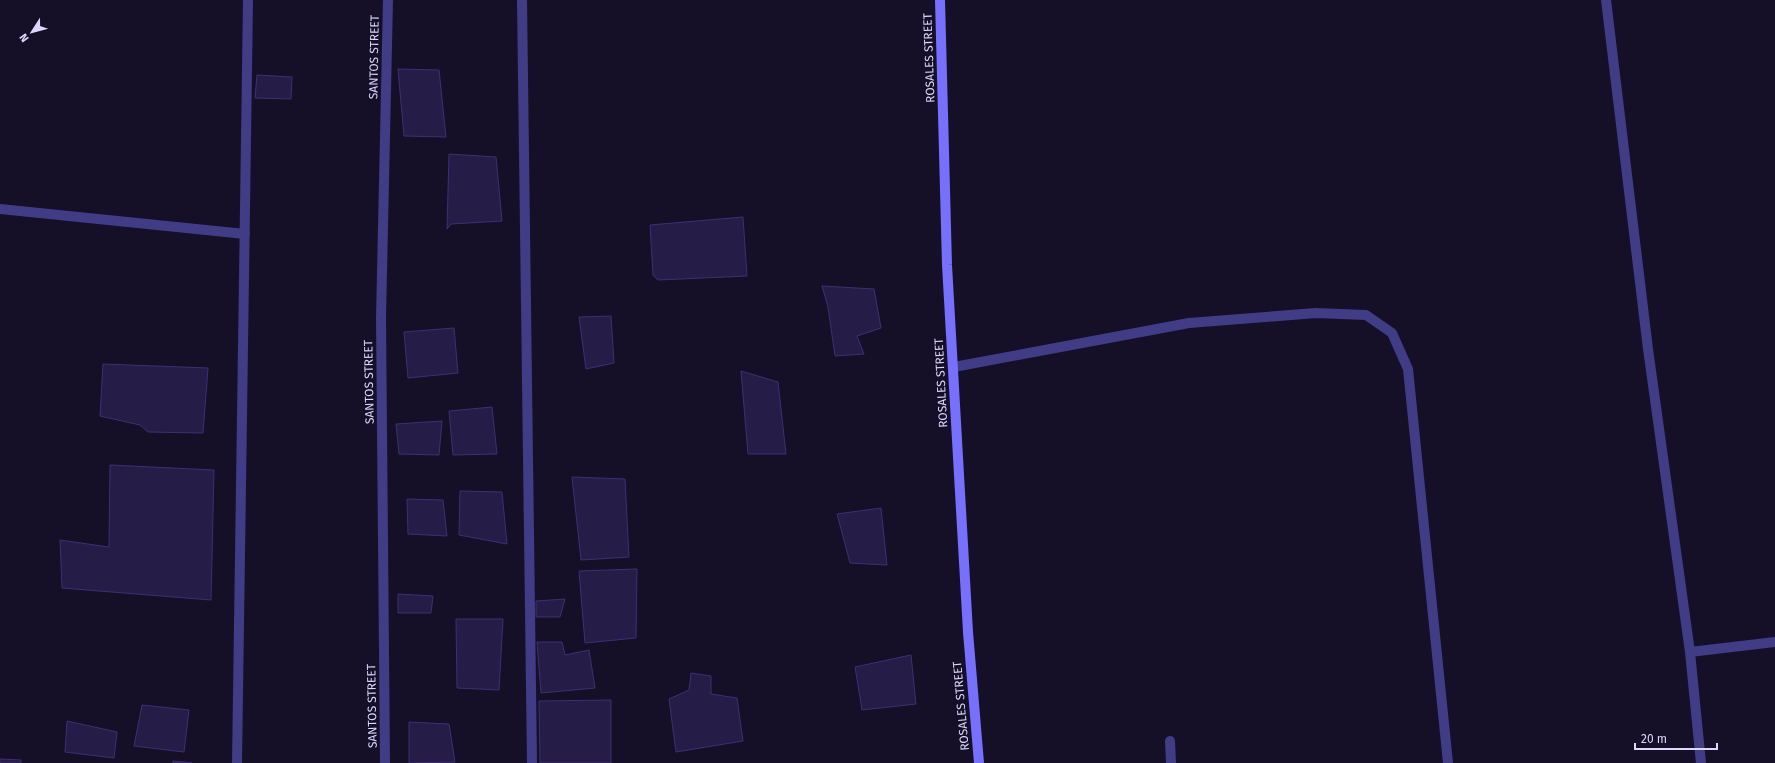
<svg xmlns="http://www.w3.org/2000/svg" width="1775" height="763" viewBox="0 0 1775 763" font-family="'Fira Sans',sans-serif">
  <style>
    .building { fill: #261c48; stroke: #3e2f74 }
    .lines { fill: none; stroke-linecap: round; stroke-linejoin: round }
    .minor { stroke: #403c86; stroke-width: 10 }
    .secondary { stroke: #7670fd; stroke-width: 10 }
    .labels { text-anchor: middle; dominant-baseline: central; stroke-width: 3; stroke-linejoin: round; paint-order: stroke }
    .street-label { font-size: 12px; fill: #ddd7fe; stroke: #151028 }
  </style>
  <rect width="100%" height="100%" fill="#151028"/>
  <path class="building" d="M398 69 439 70 446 137 404 136Z
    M257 75 292 77 291 99 255 98Z
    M449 154 496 157 502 221 451 224 447 229Z
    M743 217 747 276 658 280 653 275 650 225Z
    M822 286 874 289 881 328 857 336 864 354 835 356 828 307Z
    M611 316 614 363 586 369 579 317Z
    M454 328 458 373 408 378 404 332Z
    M103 364 208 368 203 433 148 432 140 425 100 416Z
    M741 371 778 382 786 454H748Z
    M492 407 497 454 453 455 449 411Z
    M442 421 439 455 399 454 396 424Z
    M110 465 214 470 211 600 62 588 60 540 109 547Z
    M572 477 625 479 629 557 581 560Z
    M460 491 502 492 507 544 459 535Z
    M407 499 443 500 447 536 408 534Z
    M881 508 887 565 850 563 837 514Z
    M637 569 636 638 585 643 579 571Z
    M398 594 433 596 431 613H398Z
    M565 599 560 617H536V601Z
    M456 619H503L499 690 457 688Z
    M537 642H562L565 655 589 650 595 688 541 693Z
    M911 655 916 704 862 710 855 667Z
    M691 673 711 676V694L737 698 743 741 676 752 669 699 689 690Z
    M611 700V763H540L539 701Z
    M142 705 189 710 184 752 134 746Z
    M67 721 117 732 114 758 65 752Z
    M409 722 449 724 455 762 409 763Z
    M0 759 21 760V763H0Z
    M173 761 192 763H173Z"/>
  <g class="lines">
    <path class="minor" d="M522 0 532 763
      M1606 0 1648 349 1690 652 1701 763
      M0 209 245 234
      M954 367 1189 323 1316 313 1366 315 1392 333 1408 369 1448 763
      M1690 652 1775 642
      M1170 741 1171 763
      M237 763 248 0
      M385 763 381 318 388 0"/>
    <path class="secondary" d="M940 0 947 265 968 632 979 763"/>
  </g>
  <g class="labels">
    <g class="street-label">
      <text transform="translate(374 57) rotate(-89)">SANTOS STREET</text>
      <text transform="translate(929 58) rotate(-92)">ROSALES STREET</text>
      <text transform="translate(369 382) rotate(-91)">SANTOS STREET</text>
      <text transform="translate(941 383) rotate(-93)">ROSALES STREET</text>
      <text transform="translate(372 706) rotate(-91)">SANTOS STREET</text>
      <text transform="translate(961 706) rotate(-95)">ROSALES STREET</text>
    </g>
  </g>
  <g transform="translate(32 32) rotate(234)" stroke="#151028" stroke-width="3" paint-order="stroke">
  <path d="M0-3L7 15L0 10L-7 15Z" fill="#ddd7fe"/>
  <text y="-6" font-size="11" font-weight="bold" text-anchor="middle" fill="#ddd7fe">N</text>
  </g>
  <path d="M1635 743v6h82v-6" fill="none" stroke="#ddd7fe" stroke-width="2"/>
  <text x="1641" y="743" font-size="12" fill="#ddd7fe" stroke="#151028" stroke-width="3" paint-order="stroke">20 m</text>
</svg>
